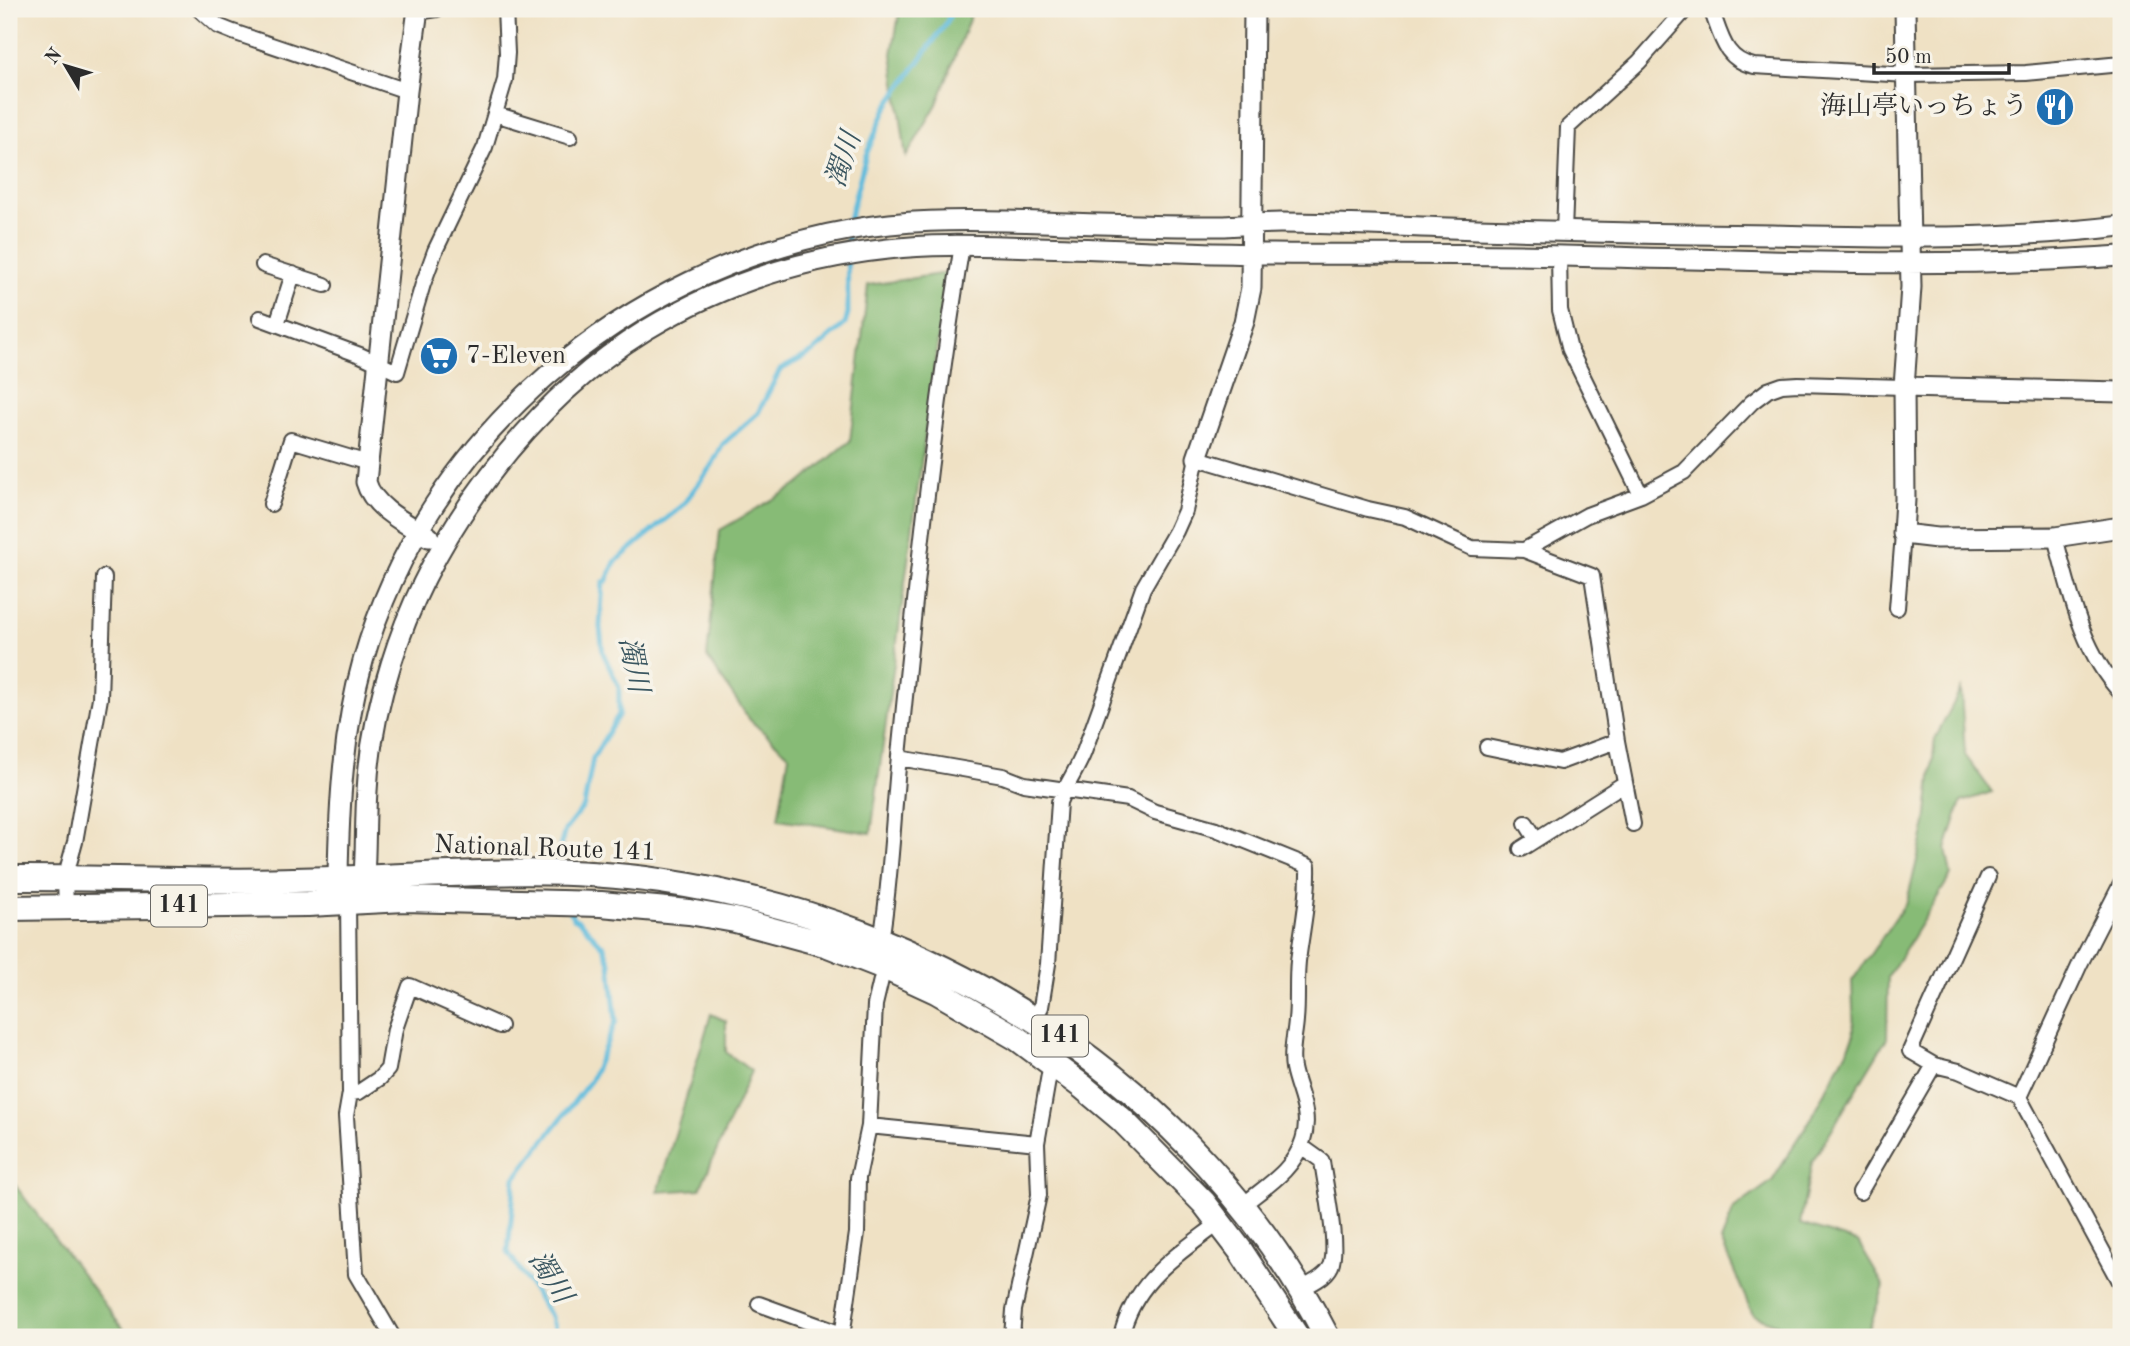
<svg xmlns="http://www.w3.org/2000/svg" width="2130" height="1346" viewBox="0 0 2130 1346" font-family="'Old Standard TT','Noto Serif JP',serif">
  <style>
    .forest { fill: #87bb76; stroke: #597350; stroke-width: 2 }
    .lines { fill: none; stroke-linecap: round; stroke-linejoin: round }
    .stream { stroke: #5ebbdc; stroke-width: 5 }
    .minor-casing { stroke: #484642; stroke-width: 18 }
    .tertiary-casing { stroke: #484642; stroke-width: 23 }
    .trunk-casing { stroke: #484642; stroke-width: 28 }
    .minor { stroke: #fff; stroke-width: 14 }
    .tertiary { stroke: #fff; stroke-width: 19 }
    .trunk { stroke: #fff; stroke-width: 24 }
    .labels { text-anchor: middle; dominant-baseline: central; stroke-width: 7; stroke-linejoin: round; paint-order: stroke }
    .shield { fill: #f7f3e8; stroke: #686764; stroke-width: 2 }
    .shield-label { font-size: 24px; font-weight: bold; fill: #2b2b2b }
    .poi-label { font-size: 26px; fill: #2b2b2b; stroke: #f7f3e8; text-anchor: end }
    .street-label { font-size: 26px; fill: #2b2b2b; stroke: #f7f3e8 }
    .water-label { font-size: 28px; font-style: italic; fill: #3a5660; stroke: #f7f3e8 }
  </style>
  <rect width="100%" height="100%" fill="#f7f3e8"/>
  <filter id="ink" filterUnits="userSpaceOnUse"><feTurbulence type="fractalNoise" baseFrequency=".0143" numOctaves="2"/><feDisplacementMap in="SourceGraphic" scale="14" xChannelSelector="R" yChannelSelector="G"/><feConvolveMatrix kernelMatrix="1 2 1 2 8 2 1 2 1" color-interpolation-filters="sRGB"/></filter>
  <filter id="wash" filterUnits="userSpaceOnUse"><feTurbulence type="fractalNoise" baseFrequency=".00686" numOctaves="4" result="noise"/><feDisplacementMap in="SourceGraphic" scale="28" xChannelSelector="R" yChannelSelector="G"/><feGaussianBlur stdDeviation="1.57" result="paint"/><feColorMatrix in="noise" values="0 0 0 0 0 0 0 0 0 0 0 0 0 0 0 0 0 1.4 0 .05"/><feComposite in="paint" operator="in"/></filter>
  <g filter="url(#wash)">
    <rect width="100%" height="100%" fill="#efe1c4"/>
    <path class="forest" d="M900 9H973L937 104 906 157 892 54Z
      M947 273 871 833 778 819 789 755 750 720 707 657 720 530 799 484 850 441 868 285Z
      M1961 689 1965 755 1992 792 1961 802 1946 849 1951 875 1888 977 1887 1038 1812 1162 1800 1224 1858 1242 1884 1286 1866 1337H1798V1332L1753 1315 1721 1241 1734 1209 1772 1181 1812 1117 1854 1037 1852 981 1907 901 1926 824 1935 739Z
      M711 1014 726 1021V1052L751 1071 700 1189 658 1192Z
      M9 1177 129 1337H9Z"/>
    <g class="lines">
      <path class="stream" d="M558 866 557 857 565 830 584 806 593 758 619 714V687L603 653 600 627 603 582H606L615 562 682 506 712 465 723 444 758 413 780 370 813 352 845 324 848 313 847 227 866 155 886 108 947 22 952 9
        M557 1337 551 1317 508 1252 515 1178 591 1080 616 1021 610 963 604 947 579 921 573 918 570 909"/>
    </g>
  </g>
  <g filter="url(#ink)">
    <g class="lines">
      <g class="minor-casing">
        <path id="minor" d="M199 9 218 26 233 32 407 91
          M1711 9C1721 35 1724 60 1754 66L1908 75 2026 73 2121 64
          M418 12 437 9
          M495 114 570 137
          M1564 232 1568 127 1639 62 1686 9
          M1559 255 1560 310 1570 350 1641 495
          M263 265 325 285
          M260 318 360 355 397 372 423 284 435 251 485 147 505 80 507 53 505 9
          M277 324 293 274
          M271 504 291 440 368 463
          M2055 537C2070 592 2081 650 2121 693
          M1524 550 1592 576 1617 741 1633 824
          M1897 608 1903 534
          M1487 747 1560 762 1617 741
          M899 758 1003 776 1024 784 1128 799 1155 812 1216 829 1308 866C1309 898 1302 930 1298 961 1296 981 1298 1001 1296 1020 1295 1036 1290 1051 1293 1068 1298 1093 1312 1113 1303 1140 1294 1170 1266 1186 1243 1205
          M1526 823 1536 839
          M1521 849 1625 783
          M1988 877 1910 1051 1934 1065 1959 1071 2019 1097
          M2121 884 2080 964 2019 1097 2121 1285
          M348 901 350 1093 346 1116 356 1274 393 1337
          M66 908 65 878 75 842 100 698 104 577
          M881 941C891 880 893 818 899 756 916 586 934 414 962 245
          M1035 1018 1041 1007 1048 964 1059 802C1066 785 1077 770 1084 752L1143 588 1176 531 1185 511 1197 458 1368 509 1405 517 1472 548 1524 550 1587 515 1641 495 1684 472 1752 402 1768 390 1782 385 1798 384 1904 387
          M350 1093 359 1092 380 1078 388 1069 395 1029 410 986 500 1026
          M869 1126 1037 1143
          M1860 1192 1934 1065
          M1300 1289C1311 1284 1326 1277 1331 1266 1339 1246 1325 1185 1322 1161L1301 1146
          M759 1304 842 1334
          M842 1337 857 1233 858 1178 869 1126 875 1005 884 967
          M1012 1337 1014 1310 1039 1195 1037 1143 1051 1063
          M1121 1337C1134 1281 1176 1256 1219 1223"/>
      </g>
      <g class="tertiary-casing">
        <path id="tertiary" d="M418 9 407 91 366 482C373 508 407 524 429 537
          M1905 9 1911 287 1904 387 1905 499 1903 534 1937 538 2055 537 2121 527
          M1904 387 2121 392
          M1197 458 1244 322 1251 288 1254 9
          M357 888 364 876C366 848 365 819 367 791 369 749 378 705 391 664 431 534 529 402 646 330 720 285 803 258 888 249 938 243 988 246 1038 247 1117 249 1196 254 1274 254 1371 255 1467 253 1564 256 1750 260 1935 269 2121 256
          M344 890 338 878C339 805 343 731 363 661 427 436 626 269 854 229 904 220 955 220 1006 221 1079 223 1152 227 1225 226 1243 225 1262 223 1280 223 1345 223 1411 227 1477 229 1575 232 1673 234 1772 235 1888 238 2005 240 2121 226"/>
      </g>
      <g class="trunk-casing">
        <path id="trunk" d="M9 878C104 877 199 883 294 880 415 878 539 863 660 881 938 921 1197 1085 1327 1337
          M9 908 308 904 405 899 601 904 689 912 735 920 828 945 884 967 936 991 1017 1038 1083 1087 1121 1119 1204 1203 1240 1250 1297 1337"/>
      </g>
      <use href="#minor" class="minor"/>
      <use href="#tertiary" class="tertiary"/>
      <use href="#trunk" class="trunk"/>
    </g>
  </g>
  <defs>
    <g id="restaurant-disc" transform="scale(2.0125)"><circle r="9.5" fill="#1f6fb2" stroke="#f7f3e8"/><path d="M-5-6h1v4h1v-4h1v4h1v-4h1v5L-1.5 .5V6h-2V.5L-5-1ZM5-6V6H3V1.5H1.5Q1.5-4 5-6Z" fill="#fff"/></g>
    <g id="supermarket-disc" transform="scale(2.0125)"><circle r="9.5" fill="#1f6fb2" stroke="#f7f3e8"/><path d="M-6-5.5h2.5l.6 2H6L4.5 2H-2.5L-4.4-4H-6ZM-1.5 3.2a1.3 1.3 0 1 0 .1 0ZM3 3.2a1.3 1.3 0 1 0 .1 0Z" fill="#fff"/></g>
  </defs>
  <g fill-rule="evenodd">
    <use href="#restaurant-disc" x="2055" y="107"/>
    <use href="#supermarket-disc" x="439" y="356"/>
  </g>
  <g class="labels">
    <g class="shield">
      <rect x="151" y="885.5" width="56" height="41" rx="5"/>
      <rect x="1032" y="1015.5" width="56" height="41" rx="5"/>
    </g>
    <g class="shield-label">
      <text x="179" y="906">141</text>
      <text x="1060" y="1036">141</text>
    </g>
    <g class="poi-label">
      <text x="2028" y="107">海山亭いっちょう</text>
      <text x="466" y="356" text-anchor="start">7-Eleven</text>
    </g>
    <g class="street-label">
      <text transform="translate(545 849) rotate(2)">National Route 141</text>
    </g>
    <g class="water-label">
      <text transform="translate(845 160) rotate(-72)">濁川</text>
      <text transform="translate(632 665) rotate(79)">濁川</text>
      <text transform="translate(549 1278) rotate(58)">濁川</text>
    </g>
  </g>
  <rect width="2130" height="1346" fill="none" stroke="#f7f3e8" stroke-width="35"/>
  <g transform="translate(66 66) rotate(308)" stroke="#f7f3e8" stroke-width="5" paint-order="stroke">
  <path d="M0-5L12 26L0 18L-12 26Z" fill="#2b2b2b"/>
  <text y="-10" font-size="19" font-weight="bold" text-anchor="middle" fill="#2b2b2b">N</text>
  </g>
  <path d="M1874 63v10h135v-10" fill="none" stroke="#2b2b2b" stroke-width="3.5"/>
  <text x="1885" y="63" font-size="21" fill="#2b2b2b" stroke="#f7f3e8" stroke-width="5" paint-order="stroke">50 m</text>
</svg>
